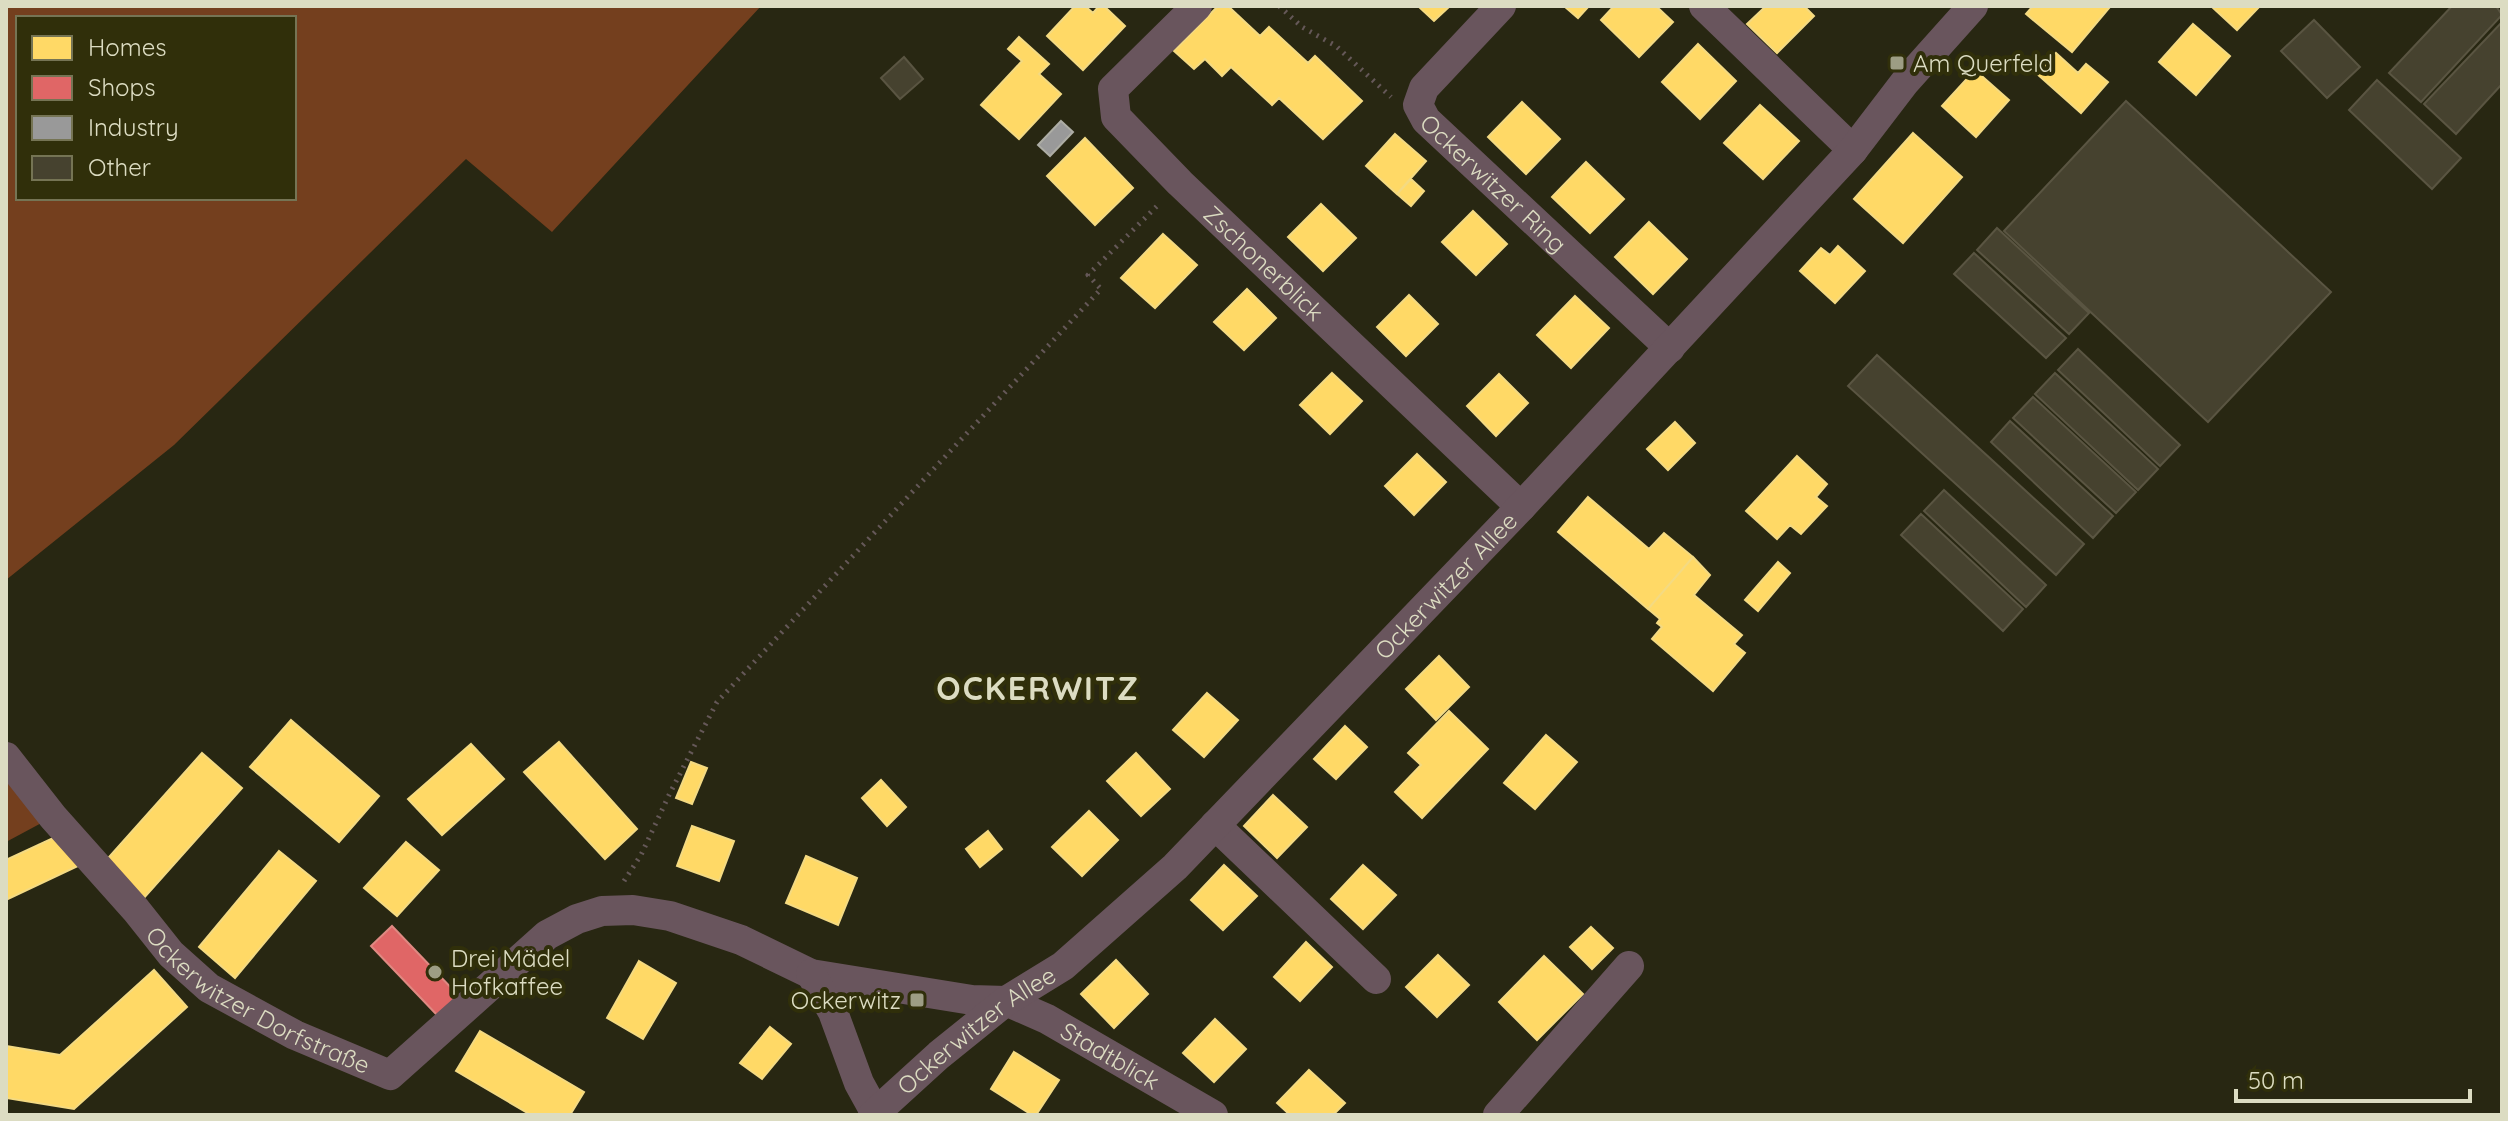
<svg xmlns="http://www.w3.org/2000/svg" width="2508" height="1121" viewBox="0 0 2508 1121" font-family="Quicksand,sans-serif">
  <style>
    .green { fill: #743f1e; fill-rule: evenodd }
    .homes { fill: #ffd966; stroke: #f4da82; stroke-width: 2 }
    .shops { fill: #e06666; stroke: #df8982; stroke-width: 2 }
    .industry { fill: #999; stroke: #adada5; stroke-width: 2 }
    .building { fill: #46422f; stroke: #5a5542; stroke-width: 2 }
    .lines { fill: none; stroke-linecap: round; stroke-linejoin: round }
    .path { stroke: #655858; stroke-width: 5; stroke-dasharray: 2 6; stroke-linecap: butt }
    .minor { stroke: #69555d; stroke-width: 30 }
    .poi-dot { fill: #9d9d84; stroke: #302f0a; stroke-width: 3 }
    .labels { text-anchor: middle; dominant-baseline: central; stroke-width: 8; stroke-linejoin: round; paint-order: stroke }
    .poi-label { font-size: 24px; fill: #dcdcc2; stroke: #302f0a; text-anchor: start }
    .street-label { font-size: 24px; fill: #dcdcc2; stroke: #302f0a }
    .district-label { font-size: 32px; font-weight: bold; letter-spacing: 2px; fill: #dcdcc2; stroke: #302f0a }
  </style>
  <rect width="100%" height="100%" fill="#282712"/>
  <path class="green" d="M6 6H761L552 232 466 159 174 445 6 580ZM18 18H294V198H18Z
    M6 772 47 820 6 842Z"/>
  <path class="homes" d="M1075 6H1085L1093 13 1099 6H1104L1125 26 1083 70 1047 36Z
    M1218 6H1228L1260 36 1269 27 1308 63 1315 56 1362 101 1323 139 1279 98 1272 105 1231 67 1222 76 1205 59 1194 69 1174 51Z
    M1418 6H1450L1434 21Z
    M1564 6H1589L1578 18Z
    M1614 6H1656L1673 22 1639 57 1601 20Z
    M1766 6H1804L1814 16 1777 53 1747 24Z
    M2033 6H2107L2109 8 2072 52 2026 14Z
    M2211 6H2260L2237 30Z
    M2193 24 2230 56 2196 95 2159 62Z
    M1019 37 1049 64 1039 74 1061 94 1019 139 981 105 1022 61 1008 49Z
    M1698 44 1736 81 1700 119 1662 82Z
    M2056 53 2078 73 2086 64 2108 82 2081 113 2037 74Z
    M1975 70 2009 100 1976 137 1942 106Z
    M1522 102 1560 139 1526 174 1488 137Z
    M1760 105 1799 141 1763 179 1724 143Z
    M1913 133 1962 177 1903 243 1854 199Z
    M1395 134 1426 161 1397 194 1366 166Z
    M1085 138 1133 188 1095 225 1047 176Z
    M1586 162 1624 199 1590 233 1552 197Z
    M1411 179 1424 191 1411 206 1397 194Z
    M1321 204 1356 238 1323 271 1288 237Z
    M1473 211 1507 244 1476 275 1442 242Z
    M1649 222 1687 259 1653 294 1615 257Z
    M1163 234 1197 265 1155 308 1121 278Z
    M1838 246 1865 271 1835 303 1800 271 1821 248 1830 255Z
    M1247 289 1276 318 1244 350 1214 322Z
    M1409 295 1438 324 1406 356 1377 327Z
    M1575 296 1609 328 1571 368 1537 335Z
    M1332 373 1362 401 1330 434 1300 405Z
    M1499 374 1528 403 1496 436 1467 406Z
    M1675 422 1695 443 1668 470 1647 449Z
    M1417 454 1446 482 1414 515 1385 486Z
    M1797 456 1827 484 1816 497 1827 506 1801 534 1790 525 1777 539 1746 511Z
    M1588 497 1649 549 1664 533 1693 557 1648 609 1558 532Z
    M1693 557 1710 575 1694 595 1742 635 1734 644 1745 653 1713 691 1652 639 1662 627 1657 623 1660 619 1648 609Z
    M1778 562 1790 573 1758 611 1745 600Z
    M1439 656 1469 687 1436 720 1406 689Z
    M1207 693 1238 720 1204 757 1173 730Z
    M1449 711 1488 749 1422 818 1395 792 1421 765 1408 753Z
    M291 720 379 796 339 842 250 767Z
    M1345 726 1367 747 1336 779 1314 759Z
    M1546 735 1577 762 1535 809 1504 783Z
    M559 742 637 829 605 859 524 772Z
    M471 744 504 779 442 835 408 799Z
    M202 753 242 788 142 900 102 865Z
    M1136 753 1170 789 1141 816 1107 781Z
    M691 762 707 768 692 804 676 798Z
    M881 780 906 807 887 826 862 798Z
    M1273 795 1307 827 1277 858 1244 826Z
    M1089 811 1118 840 1082 876 1052 847Z
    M692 826 734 841 719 881 677 866Z
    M988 831 1002 849 980 867 966 849Z
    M66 832 80 865 6 900V860Z
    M406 842 439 870 397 916 364 888Z
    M279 851 316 881 235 978 199 947Z
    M806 856 857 878 838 925 786 903Z
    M1224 865 1257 896 1223 930 1191 900Z
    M1363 865 1396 895 1363 929 1331 899Z
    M1591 927 1613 948 1592 969 1570 947Z
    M1306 942 1332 967 1300 1001 1274 977Z
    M1438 955 1469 985 1437 1017 1406 987Z
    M1544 956 1583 994 1537 1040 1499 1002Z
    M1116 960 1148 994 1114 1028 1081 994Z
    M639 961 676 983 643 1039 607 1018Z
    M154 970 187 1007 74 1109 6 1098V1046L60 1055Z
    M1215 1019 1246 1049 1214 1082 1183 1053Z
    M770 1027 791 1044 762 1079 740 1063Z
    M480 1031 584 1092 570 1115H531L456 1071Z
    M1014 1052 1059 1080 1036 1115H1032L991 1089Z
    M1309 1070 1345 1103 1333 1115H1290L1277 1103Z"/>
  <path class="shops" d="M392 926 459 996 438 1016 371 946Z"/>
  <path class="industry" d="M1061 121 1073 132 1050 156 1038 145Z"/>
  <path class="building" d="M2452 6H2496L2502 15 2421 102 2389 73Z
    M2314 20 2360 67 2327 98 2281 51Z
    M2502 22V84L2456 134 2424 104Z
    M904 57 923 79 900 99 881 78Z
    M2377 80 2461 158 2432 189 2349 110Z
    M2126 101 2331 292 2208 422 2004 231Z
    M1997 228 2089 313 2069 334 1977 250Z
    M1974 253 2066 338 2046 358 1954 274Z
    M2078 349 2180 445 2160 466 2058 370Z
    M1877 355 2084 544 2056 575 1848 386Z
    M2055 373 2158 469 2138 490 2035 394Z
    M2033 397 2136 492 2116 513 2013 418Z
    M2010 421 2113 516 2093 538 1991 442Z
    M1944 490 2046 585 2026 607 1924 511Z
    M1921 514 2023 609 2003 631 1901 535Z"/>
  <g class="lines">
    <path class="path" d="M1279 6 1302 27 1336 46 1391 97
      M624 881 641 855 669 795 717 702 1101 289 1088 275 1160 203"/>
    <g class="minor">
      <path id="s1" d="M1197 6 1113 89 1116 117 1180 183 1521 507"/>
      <path id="s2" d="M1501 6 1424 88 1418 105 1426 120 1670 348"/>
      <path d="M1704 6 1853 150"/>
      <path id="s3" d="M6 757 53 817 136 910 171 954 209 988 295 1035 390 1075 547 935 577 919 602 911 633 910 670 916 741 940 811 974 972 1000 1006 1001 1047 1019 1213 1115"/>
      <path d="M1215 825 1376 979"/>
      <path d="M811 974 833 1012 859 1083 875 1112"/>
      <path id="s4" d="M873 1115 939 1055 1006 1001 1063 966 1175 867 1521 507 1853 150 1905 82 1973 6"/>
      <path d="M1498 1115 1629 966"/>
    </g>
  </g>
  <g class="poi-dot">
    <rect x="1889" y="55" width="16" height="16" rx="4"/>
    <circle cx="435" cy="972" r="8"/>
    <rect x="909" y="992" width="16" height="16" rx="4"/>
  </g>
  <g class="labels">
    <g class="poi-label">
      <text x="1913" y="63">Am Querfeld</text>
      <text x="451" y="958">Drei Mädel<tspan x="451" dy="28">Hofkaffee</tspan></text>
      <text x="901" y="1000" text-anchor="end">Ockerwitz</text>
    </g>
    <g class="street-label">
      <text stroke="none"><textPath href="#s2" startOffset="240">Ockerwitzer Ring</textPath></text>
      <text stroke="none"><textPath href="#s1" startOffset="354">Zschonerblick</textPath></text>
      <text stroke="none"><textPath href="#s4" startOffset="782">Ockerwitzer Allee</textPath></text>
      <text stroke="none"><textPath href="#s3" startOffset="356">Ockerwitzer Dorfstraße</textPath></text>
      <text stroke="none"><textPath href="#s4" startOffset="134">Ockerwitzer Allee</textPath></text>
      <text stroke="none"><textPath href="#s3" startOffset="1316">Stadtblick</textPath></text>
    </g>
    <g class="district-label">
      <text x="1038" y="688">OCKERWITZ</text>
    </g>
  </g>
  <rect width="2508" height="1121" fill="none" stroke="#dcdcc2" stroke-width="16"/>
  <rect x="16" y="16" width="280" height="184" fill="#302f0a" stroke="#757454" stroke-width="2"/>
  <rect x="32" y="36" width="40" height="24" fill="#ffd966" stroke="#757454" stroke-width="2"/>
  <text x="88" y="56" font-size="24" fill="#dcdcc2">Homes</text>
  <rect x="32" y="76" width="40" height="24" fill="#e06666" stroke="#757454" stroke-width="2"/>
  <text x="88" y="96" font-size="24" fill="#dcdcc2">Shops</text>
  <rect x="32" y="116" width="40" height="24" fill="#999999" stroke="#757454" stroke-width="2"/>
  <text x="88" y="136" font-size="24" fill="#dcdcc2">Industry</text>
  <rect x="32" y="156" width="40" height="24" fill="#46422f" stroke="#757454" stroke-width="2"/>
  <text x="88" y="176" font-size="24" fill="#dcdcc2">Other</text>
  <path d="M2236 1089v12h234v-12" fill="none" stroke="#dcdcc2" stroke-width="4"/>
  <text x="2248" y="1089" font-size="24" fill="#dcdcc2" stroke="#302f0a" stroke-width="6" paint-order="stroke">50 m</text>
</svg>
